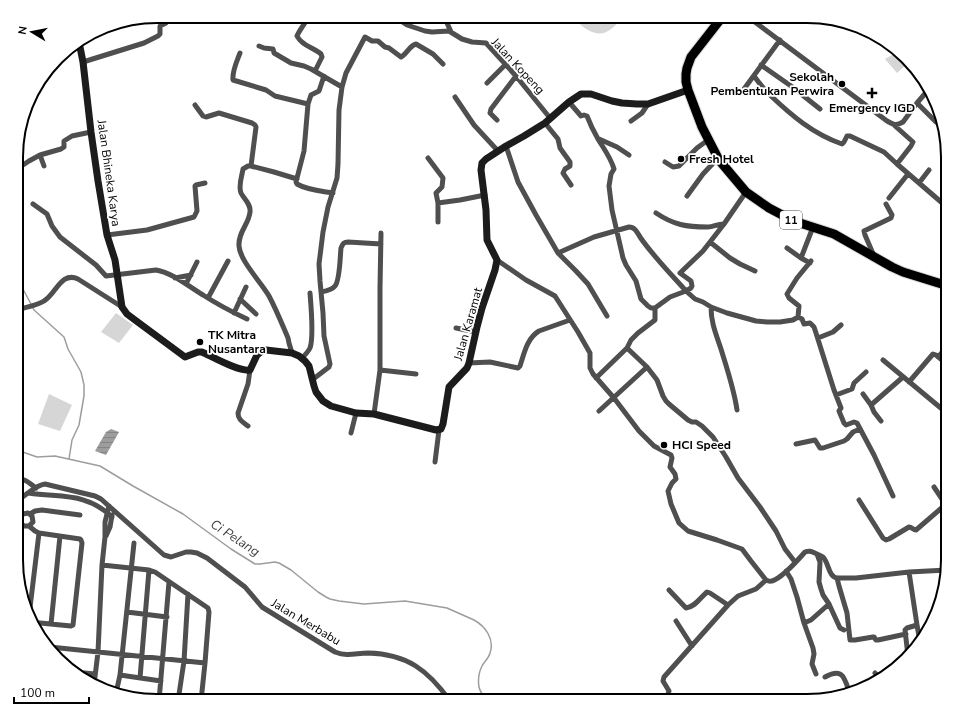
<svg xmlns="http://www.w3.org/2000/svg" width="964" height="717" viewBox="0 0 964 717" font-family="'Nunito Sans',sans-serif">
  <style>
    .green { fill: #d6d6d6 }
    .water { fill: url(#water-rules) }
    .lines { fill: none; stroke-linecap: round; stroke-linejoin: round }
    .stream { stroke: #9d9d9d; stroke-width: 1.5 }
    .highway-casing { stroke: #dbdbdb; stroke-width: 11 }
    .street { stroke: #4f4f4f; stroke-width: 5 }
    .secondary { stroke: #1c1c1c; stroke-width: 7 }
    .highway { stroke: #000; stroke-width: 9 }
    .poi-dot { fill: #000; stroke: #fff; stroke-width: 1.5 }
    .labels { text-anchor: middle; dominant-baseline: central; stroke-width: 3.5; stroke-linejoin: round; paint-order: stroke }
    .shield { fill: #fff; stroke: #4c4c4c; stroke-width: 1 }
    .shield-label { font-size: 11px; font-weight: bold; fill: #000 }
    .street-label { font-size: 12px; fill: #000; stroke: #fff }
    .poi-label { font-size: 12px; font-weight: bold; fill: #000; stroke: #fff; text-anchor: start }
    .water-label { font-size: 13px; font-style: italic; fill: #3e3e3e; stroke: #fff }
    .rim { fill: none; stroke: #000; stroke-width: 2 }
  </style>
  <defs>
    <pattern id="water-rules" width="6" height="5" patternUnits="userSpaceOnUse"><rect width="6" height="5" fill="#9d9d9d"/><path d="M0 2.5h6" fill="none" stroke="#858585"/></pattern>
  </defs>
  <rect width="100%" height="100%" fill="#fff"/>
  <path class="green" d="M573 16H624C619 21 614 28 608 31 595 39 580 26 573 16Z
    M897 52 907 64 897 73 885 59Z
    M116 313 133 325 119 343 101 332Z
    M49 394 72 405 60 431 38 424Z"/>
  <path class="water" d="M111 429 119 432 106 455 95 451 106 432Z"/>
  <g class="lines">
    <path class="stream" d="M17 278 31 304
      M33 308 34 310 64 337 68 349 81 372 84 385V396L79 425 72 440 69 459
      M17 450 37 457 55 456 100 466 133 486 183 514 231 549 255 564H260L275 562 279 563 291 570 318 592 326 597 330 599 339 601 364 604 405 601 447 608 474 620C485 626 495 639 490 653 489 658 484 662 482 666 479 672 478 681 479 687 480 692 484 697 487 701"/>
    <g class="highway-casing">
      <path id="highway" d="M723 16 691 57 687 68 686 74V82L688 90 702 127 719 160 746 192 769 208 786 217 800 223 834 234 892 267 903 272 948 286"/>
    </g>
    <path class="street" d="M308 16C306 23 300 29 297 36 302 46 313 47 321 54L322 57 315 71
      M398 16 404 23 407 25 425 31 432 32 449 31 462 39 472 42 486 43 516 76 550 118
      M444 16 451 32
      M747 16 887 121C894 125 896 126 903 122L917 103 929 89
      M73 46 80 44
      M259 46 264 48 273 49 274 53 291 63 304 66 311 69 342 87
      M240 53C237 61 232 71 233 80L266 90 275 96 308 104
      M83 62 144 43 158 36 160 34V26L166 23 167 19 165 16
      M761 65 791 86 820 109
      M324 76 319 91 311 95 308 104 304 151 296 182 297 184C307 190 321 191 333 193
      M754 76C759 83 764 89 770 95 791 115 813 134 842 144L844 142 847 136H850L884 152 897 164
      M487 83 506 64
      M744 89 780 40
      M455 97 474 125 498 151
      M569 102 581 116 584 115 587 116C590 124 594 132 598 139 604 149 611 158 614 169L611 174 609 186 612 210 623 258 626 265 636 281 641 299 648 306 651 308H655L670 297 686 291 695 299 703 302 711 307 727 313 756 321 767 322H780L793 320 798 317 799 306 789 298 787 294 797 278 811 261
      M917 103 936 122
      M195 105 203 116 206 117 219 113 252 123 255 125 256 127 251 166
      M497 120 490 113 491 109 516 76
      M631 121 642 113 648 104
      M545 123 558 139 560 148 570 162V166L565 169 563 173 571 185
      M894 125 913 142 911 146 897 164 948 208
      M599 139 617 147 629 155
      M506 146 518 182 536 215 558 253 576 271 588 284 607 316
      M428 158 443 178 442 187 436 193 438 203V222
      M665 162 673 167 679 166 697 148 708 140
      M44 166 40 155 61 149 64 147V141L72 136 91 132
      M17 169 29 161 40 155
      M919 183 929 170
      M746 192 724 224 710 242 730 258 740 264 755 271
      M687 196 703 174 718 158
      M889 198 908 174
      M438 203 460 200 485 195
      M33 204 47 214 52 226 60 237 96 265 106 276 156 270C173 273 188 286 203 295 217 304 232 312 247 319
      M656 213C674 225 686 227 708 227 714 227 716 224 724 224
      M107 235 147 230 194 217 197 211 195 186 196 185 205 183
      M787 248 801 258
      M558 253 594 237 629 227C635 227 637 232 640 237 653 256 670 273 686 291L691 288 692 286 691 281 680 273 703 251 710 242
      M874 256 865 235 864 231 891 218 892 215 886 204
      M497 260 526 280 555 296 578 332 590 353V368L593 374 614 398 639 431 654 446 671 455 672 458 670 467 675 474 676 479 672 483 668 491 671 504 679 523 688 531 717 540 742 549 751 561 766 580C769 581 769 582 772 581 782 578 798 560 805 552 810 550 812 552 817 554 819 555 822 556 823 557 829 563 828 576 837 578H856L909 572 947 570
      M810 263 801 258 813 227
      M175 278 191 275
      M186 284 197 262
      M321 292C326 291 332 290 335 286 340 280 340 257 341 248 343 244 343 242 348 242L381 244
      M208 298 228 261
      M240 299 256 314
      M711 307C711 323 716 334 721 349 727 369 734 389 737 410
      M17 310C26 307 36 306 44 301 56 294 61 271 78 279L122 307
      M234 313 246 287
      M798 317 802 319 804 324 810 323 814 327 816 333 834 390 841 408 839 411 844 423 846 425 854 422 857 423 874 455 893 496
      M456 328 476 332
      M818 338 833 332 841 325
      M627 348 647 367 657 380 663 396 666 401 669 404 688 420 692 422H696L702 426 713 437 726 457 738 478 760 507 776 531 785 549 795 562
      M292 353 289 343 288 338C282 324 276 309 269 296 261 282 240 261 239 246 238 232 249 224 250 212 251 204 244 199 241 193 238 186 242 176 243 169L248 166H251L274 172 297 179
      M938 357 948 346
      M302 358C305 355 308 352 310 348 314 337 311 306 310 293
      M883 360 948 414
      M469 363 490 362 518 368 520 366C524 354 527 338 539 331L570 320
      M380 370 416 374
      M596 378 627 348 631 340 638 333 655 320V308
      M312 380 329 367 330 364 324 336 323 313 320 281 319 264 323 232 328 207 337 178 338 164 339 110 342 87 346 73 365 37 372 41H378L385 47 389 48 401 57C407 54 409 46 416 44L433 54 443 64
      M909 382 933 354 936 355 948 365
      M863 394 871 405 903 377
      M836 395 852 389 854 383 866 372
      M871 405 874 412 881 421
      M599 411 647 367
      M374 414 380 370V288L381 233
      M248 426C243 422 238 420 238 413L248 384 250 370
      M351 433 356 413
      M796 444 815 440 820 448H823L844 441 847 439 853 432 860 429
      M435 462 439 430
      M17 480C24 477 30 484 36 488
      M934 487 946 505
      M29 493C61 498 86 492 112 517
      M859 500 883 538 886 540 889 539 909 527C912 527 913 530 916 530L945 505H948
      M16 501C26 496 35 485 45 484L95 496 101 499 164 555 171 557 186 552H191L197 553 207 558 245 587 262 607 335 652C348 657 356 653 368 653 407 654 428 670 450 701
      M16 504 23 514
      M30 514 35 511 42 510 80 515
      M29 526 33 522 32 516 28 513 23 514C18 518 19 523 24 526H29L35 531 39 533 80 539 81 540 82 543 73 625 71 626 30 622
      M106 536 110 527 112 515
      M817 554 820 562 819 582 821 589 823 595 829 604 840 628 844 630
      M102 565 149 570 155 572 208 608 209 612 205 663 201 701
      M786 571 791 579 797 597 804 623 813 648 814 654 812 664 816 674
      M837 578 839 586 847 613 850 640H855L873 637H874L876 640H878L906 634
      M669 590 686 608C695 607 700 598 707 592L710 593 728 605
      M127 612 167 617
      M29 616 39 533
      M676 621 692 646
      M804 623 811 620 829 604
      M51 624 60 536
      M917 625 920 642
      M50 647 205 663
      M908 656 905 630 907 628 917 625 909 572
      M74 672 95 674
      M875 673 880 678
      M120 675 161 681
      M825 677C842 668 844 676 849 691
      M140 678 149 570
      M94 685 98 652 102 565 105 537V522L109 506
      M116 693 120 675 134 543
      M138 698 158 701
      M159 701 169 582
      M178 701 184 661 188 594
      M663 701 668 694 669 691 663 681 664 677 728 605 738 596 756 589 766 580"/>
    <path class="secondary" d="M79 42 83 62 91 132 98 181 107 235 115 260 122 307 127 314 135 320 185 357 198 352H202C213 357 239 372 250 370L257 355 262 351 266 350 292 353 299 356 305 361 309 366 314 386 316 392 323 401 331 406 356 413 374 414 436 430 441 429 443 424 449 387 467 368 469 363 477 327 482 308 495 270 497 260 487 240 486 210 481 170 482 163 486 159 506 146 524 136 545 123 569 102 581 94H591L612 101 622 103 637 104H648L688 90"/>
    <use href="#highway" class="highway"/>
  </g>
  <g class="poi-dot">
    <circle cx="842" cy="84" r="4"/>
    <path d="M870 87h4v4h4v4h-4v4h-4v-4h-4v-4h4z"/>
    <circle cx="681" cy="159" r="4"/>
    <circle cx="200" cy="342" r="4"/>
    <circle cx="664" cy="445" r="4"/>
  </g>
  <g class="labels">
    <rect class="shield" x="780" y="211" width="22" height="18" rx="3"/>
    <g class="shield-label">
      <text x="791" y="220">11</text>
    </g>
    <g class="street-label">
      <text transform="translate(518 66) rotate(47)">Jalan Kopeng</text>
      <text transform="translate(109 173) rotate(82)">Jalan Bhineka Karya</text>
      <text transform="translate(468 324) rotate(-74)">Jalan Karamat</text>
      <text transform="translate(306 622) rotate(31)">Jalan Merbabu</text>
    </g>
    <g class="poi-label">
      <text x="834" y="77" text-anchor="end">Sekolah<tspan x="834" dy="14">Pembentukan Perwira</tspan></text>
      <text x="872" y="108" text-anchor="middle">Emergency IGD</text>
      <text x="689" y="159">Fresh Hotel</text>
      <text x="208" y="335">TK Mitra<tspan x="208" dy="14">Nusantara</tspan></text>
      <text x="672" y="445">HCI Speed</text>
    </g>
    <g class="water-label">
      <text transform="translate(235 538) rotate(33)">Ci Pelang</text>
    </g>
  </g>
  <path d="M0 0H964V717H0ZM157 23H807A134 134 0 0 1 941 157V560A134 134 0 0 1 807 694H157A134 134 0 0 1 23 560V157A134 134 0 0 1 157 23Z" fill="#fff" fill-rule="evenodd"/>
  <path class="rim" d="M157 23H807A134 134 0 0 1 941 157V560A134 134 0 0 1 807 694H157A134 134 0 0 1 23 560V157A134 134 0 0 1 157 23Z"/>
  <g transform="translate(32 32) rotate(280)" stroke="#ffffff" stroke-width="3" paint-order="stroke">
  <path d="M0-3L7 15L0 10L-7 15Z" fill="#000000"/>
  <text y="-6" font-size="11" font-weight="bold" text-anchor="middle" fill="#000000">N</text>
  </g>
  <path d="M14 697v6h75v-6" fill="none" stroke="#000000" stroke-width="2"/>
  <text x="20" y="697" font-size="12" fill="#000000" stroke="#ffffff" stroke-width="3" paint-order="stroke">100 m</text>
</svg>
